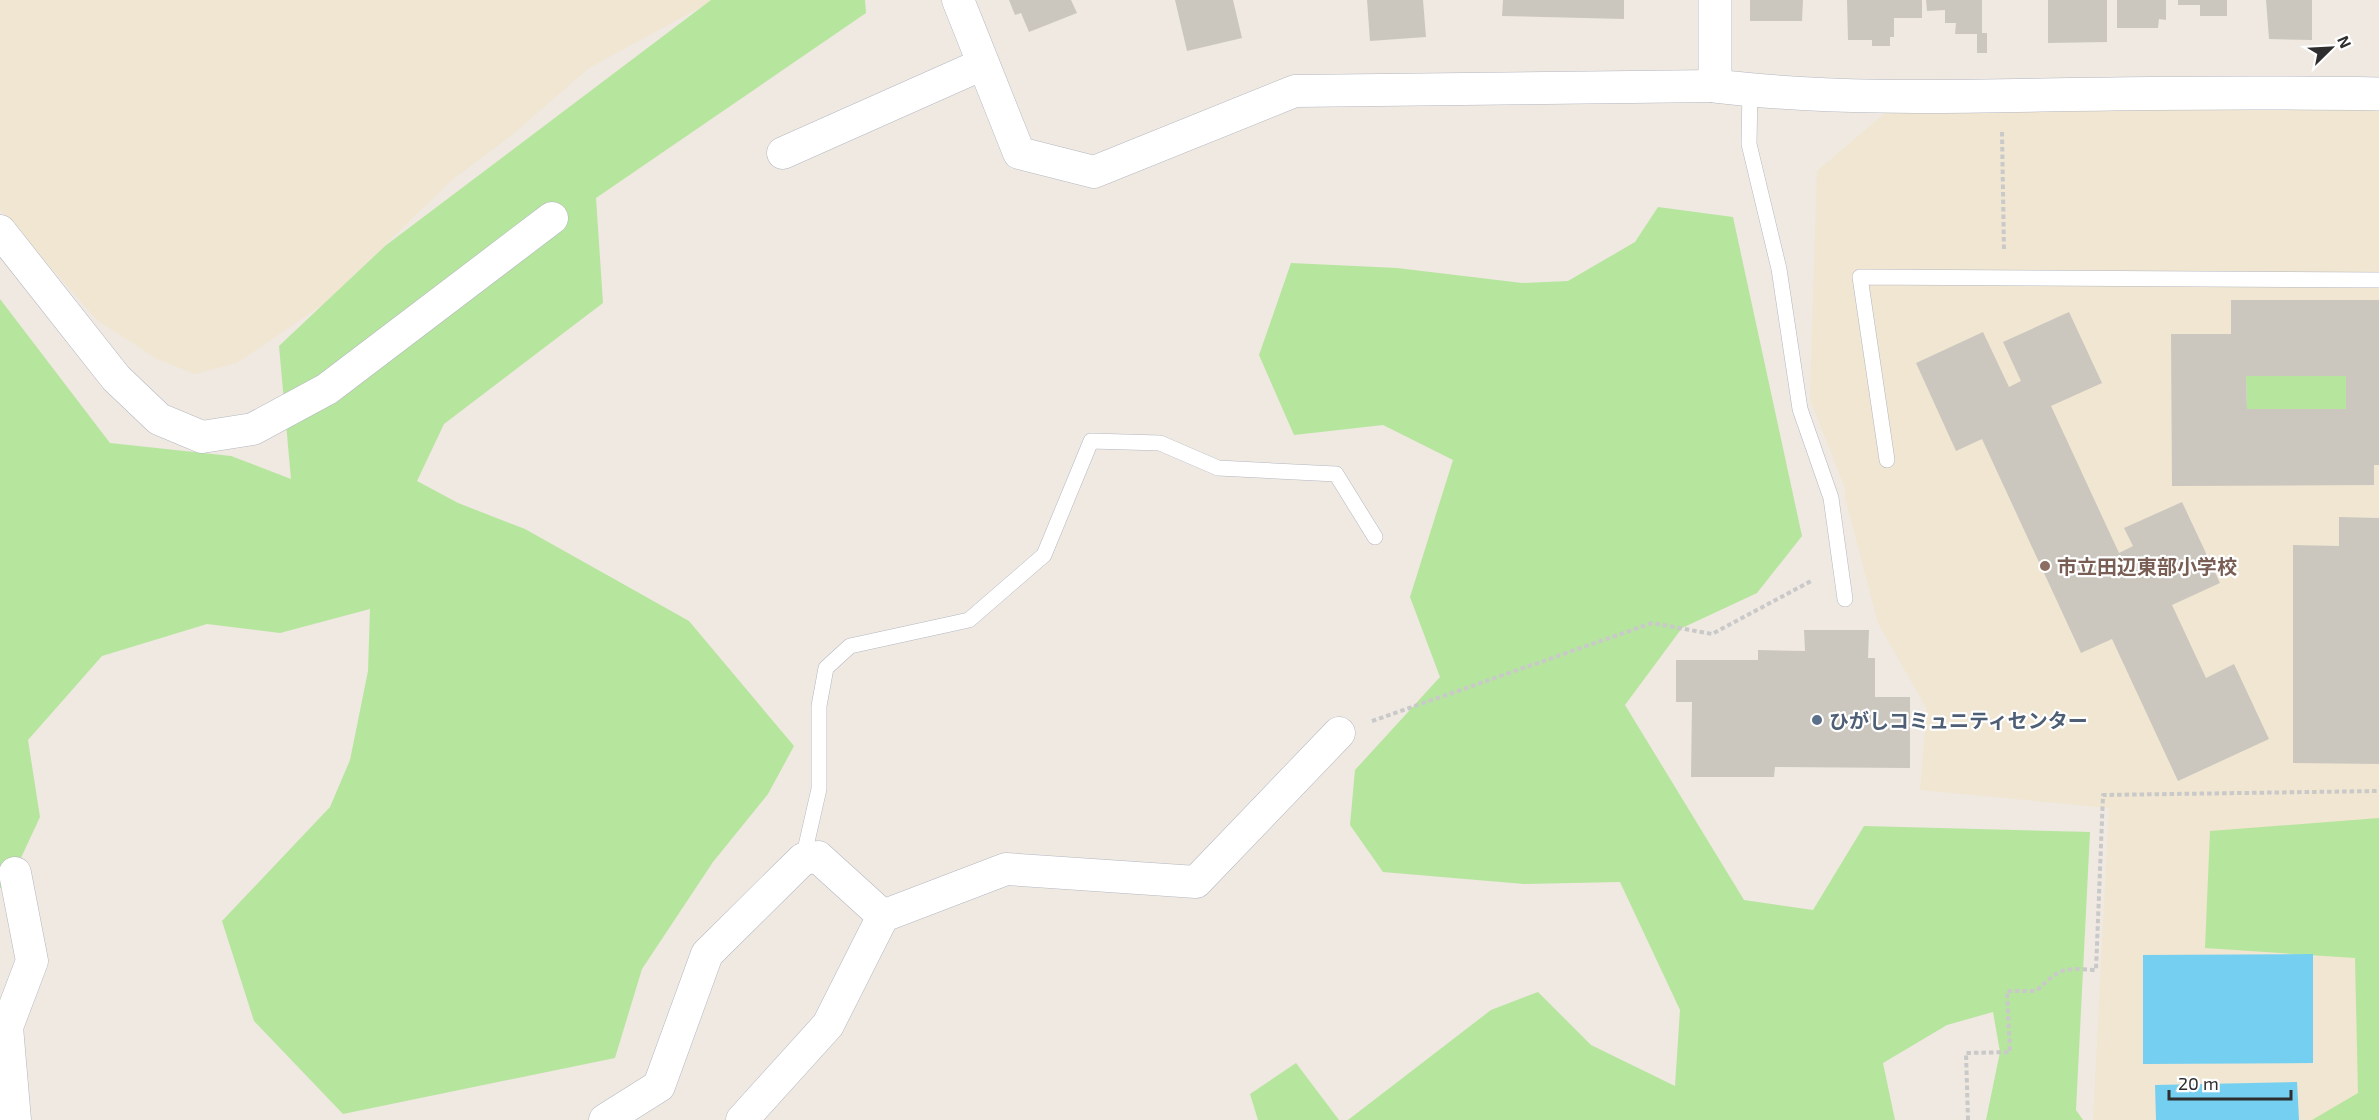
<svg xmlns="http://www.w3.org/2000/svg" width="2379" height="1120" viewBox="0 0 2379 1120" font-family="'Exo 2','Noto Sans JP',sans-serif">
  <style>
    .education { fill: #f0e6d1 }
    .green { fill: #b6e59e }
    .water { fill: #75cff0 }
    .building { fill: #cbc7bf; fill-rule: evenodd }
    .lines { fill: none; stroke-linecap: round; stroke-linejoin: round }
    .lane-casing { stroke: #b4b7c1; stroke-width: 16 }
    .street-casing { stroke: #b4b7c1; stroke-width: 33 }
    .secondary-casing { stroke: #b4b7c1; stroke-width: 34 }
    .path { stroke: #c9c9c9; stroke-width: 4; stroke-dasharray: 4.5 3; stroke-linecap: butt }
    .lane { stroke: #fff; stroke-width: 15 }
    .street { stroke: #fff; stroke-width: 32 }
    .secondary { stroke: #fff; stroke-width: 33 }
    .education-dot { fill: #8d6e63; stroke: #fff; stroke-width: 2 }
    .service-dot { fill: #5c6f8a; stroke: #fff; stroke-width: 2 }
    .labels { text-anchor: middle; dominant-baseline: central; stroke-width: 4.5; stroke-linejoin: round; paint-order: stroke }
    .education-label { font-size: 20px; font-weight: bold; fill: #785e54; stroke: #fff; text-anchor: start }
    .service-label { font-size: 20px; font-weight: bold; fill: #4e5e75; stroke: #fff; text-anchor: start }
  </style>
  <rect width="100%" height="100%" fill="#efe9e1"/>
  <path class="education" d="M0 0H714L589 68 512 135 452 180 325 303 237 363 195 374 157 359 97 320 0 210Z
    M2379 94V1120H2093L2109 808 1920 790 1927 709 1878 623 1845 497V488L1810 399 1817 171 1904 97Z"/>
  <path class="green" d="M711 0H865L866 13 596 198 603 303 444 424 417 481 458 503 525 529 689 621 794 746 768 794 713 862 642 969 615 1058 343 1114 254 1021 222 921 330 807 350 760 368 671 370 609 280 633 207 624 102 656 28 740 40 817 7 888H0V299L110 443 231 456 291 479 279 346 385 246Z
    M1658 207 1733 217 1802 536 1757 593 1682 628 1625 705 1744 900 1813 910 1864 826 2090 832 2076 1110 2083 1120H1986L2000 1052 1993 1012 1947 1025 1883 1063 1895 1120H1348L1491 1010 1538 992 1591 1045 1675 1086 1680 1010 1620 882 1524 884 1383 872 1350 825 1355 770 1440 677 1410 597 1453 460 1383 425 1294 435 1259 355 1291 263 1397 268 1522 283 1568 281 1635 242Z
    M2246 376H2346V409H2247Z
    M2379 818V1120H2312L2358 1093 2355 958 2205 948 2210 831Z
    M1296 1063 1339 1120H1258L1250 1094Z"/>
  <path class="water" d="M2313 954V1063L2143 1064V955Z
    M2297 1082 2299 1120H2156L2155 1085Z"/>
  <path class="building" d="M1009 0H1071L1077 13 1029 32 1021 13 1015 15Z
    M1175 0H1233L1242 38 1187 51Z
    M1367 0H1423L1426 37 1370 41Z
    M1503 0H1624V19L1502 16Z
    M1750 0H1803L1802 21H1750Z
    M1847 0H1922V18H1894V37H1890V46H1872V40H1848Z
    M1926 0H1982V33H1987V53H1977V34H1955L1956 23H1945V10L1927 11Z
    M2048 0H2107V42L2048 43Z
    M2117 0H2166V20L2159 19 2158 28H2117Z
    M2178 0H2227V16H2200V5H2178Z
    M2266 0H2312V40L2269 39Z
    M2231 300H2379V465H2374V485L2172 486 2171 334H2231ZM2246 376H2346V409H2247Z
    M2069 312 2102 383 2051 406 2119 553 2133 546 2124 528 2182 502 2220 583 2172 605 2206 678 2234 664 2269 739 2178 781 2112 639 2081 653 1982 439 1956 451 1916 363 1983 332 2009 387 2021 381 2003 342Z
    M2339 517 2379 518V764L2293 763V545L2339 546Z
    M1804 630H1869L1868 658H1875V697H1910V768L1775 767 1774 777H1691L1692 702H1676V660H1758V650L1805 651Z"/>
  <g class="lines">
    <g class="lane-casing">
      <path id="lane" d="M1750 90 1749 144 1779 269 1800 409 1831 498 1845 599
        M1887 460 1860 277 2379 280
        M803 859 819 789V706L826 668 850 646 969 620 1044 555 1091 441 1160 443 1218 468 1336 474 1375 537"/>
    </g>
    <g class="street-casing">
      <path id="street" d="M958 0 1019 153 1094 172 1295 91 1715 86
        M783 153 983 64
        M0 231 116 378 159 419 202 437 253 429 327 389 552 218
        M15 873 32 961 7 1027 15 1120
        M605 1120 659 1086 707 954 803 859 818 857 883 916
        M742 1120 828 1025 883 916 1006 869 1196 882 1339 733"/>
    </g>
    <g class="secondary-casing">
      <path id="secondary" d="M1715 0V86C1823 99 1933 97 2042 95 2155 93 2267 92 2379 94"/>
    </g>
    <path class="path" d="M2002 132 2004 251
      M1372 721 1652 623 1712 634 1813 580
      M1968 1120 1966 1053 2010 1052 2007 991H2036C2062 967 2062 968 2096 970L2103 795 2379 791"/>
    <use href="#lane" class="lane"/>
    <use href="#street" class="street"/>
    <use href="#secondary" class="secondary"/>
  </g>
  <circle class="education-dot" cx="2045" cy="566" r="6"/>
  <circle class="service-dot" cx="1817" cy="720" r="6"/>
  <g class="labels">
    <g class="education-label">
      <text x="2057" y="566">市立田辺東部小学校</text>
    </g>
    <g class="service-label">
      <text x="1829" y="720">ひがしコミュニティセンター</text>
    </g>
  </g>
  <g transform="translate(2331 48) rotate(66)" stroke="#ffffff" stroke-width="4.5" paint-order="stroke">
  <path d="M0-4.5L10 22L0 15L-10 22Z" fill="#2e2e2e"/>
  <text y="-9" font-size="16" font-weight="bold" text-anchor="middle" fill="#2e2e2e">N</text>
  </g>
  <path d="M2169 1090v9h122v-9" fill="none" stroke="#2e2e2e" stroke-width="3"/>
  <text x="2178" y="1090" font-size="18" fill="#2e2e2e" stroke="#ffffff" stroke-width="4.5" paint-order="stroke">20 m</text>
</svg>
